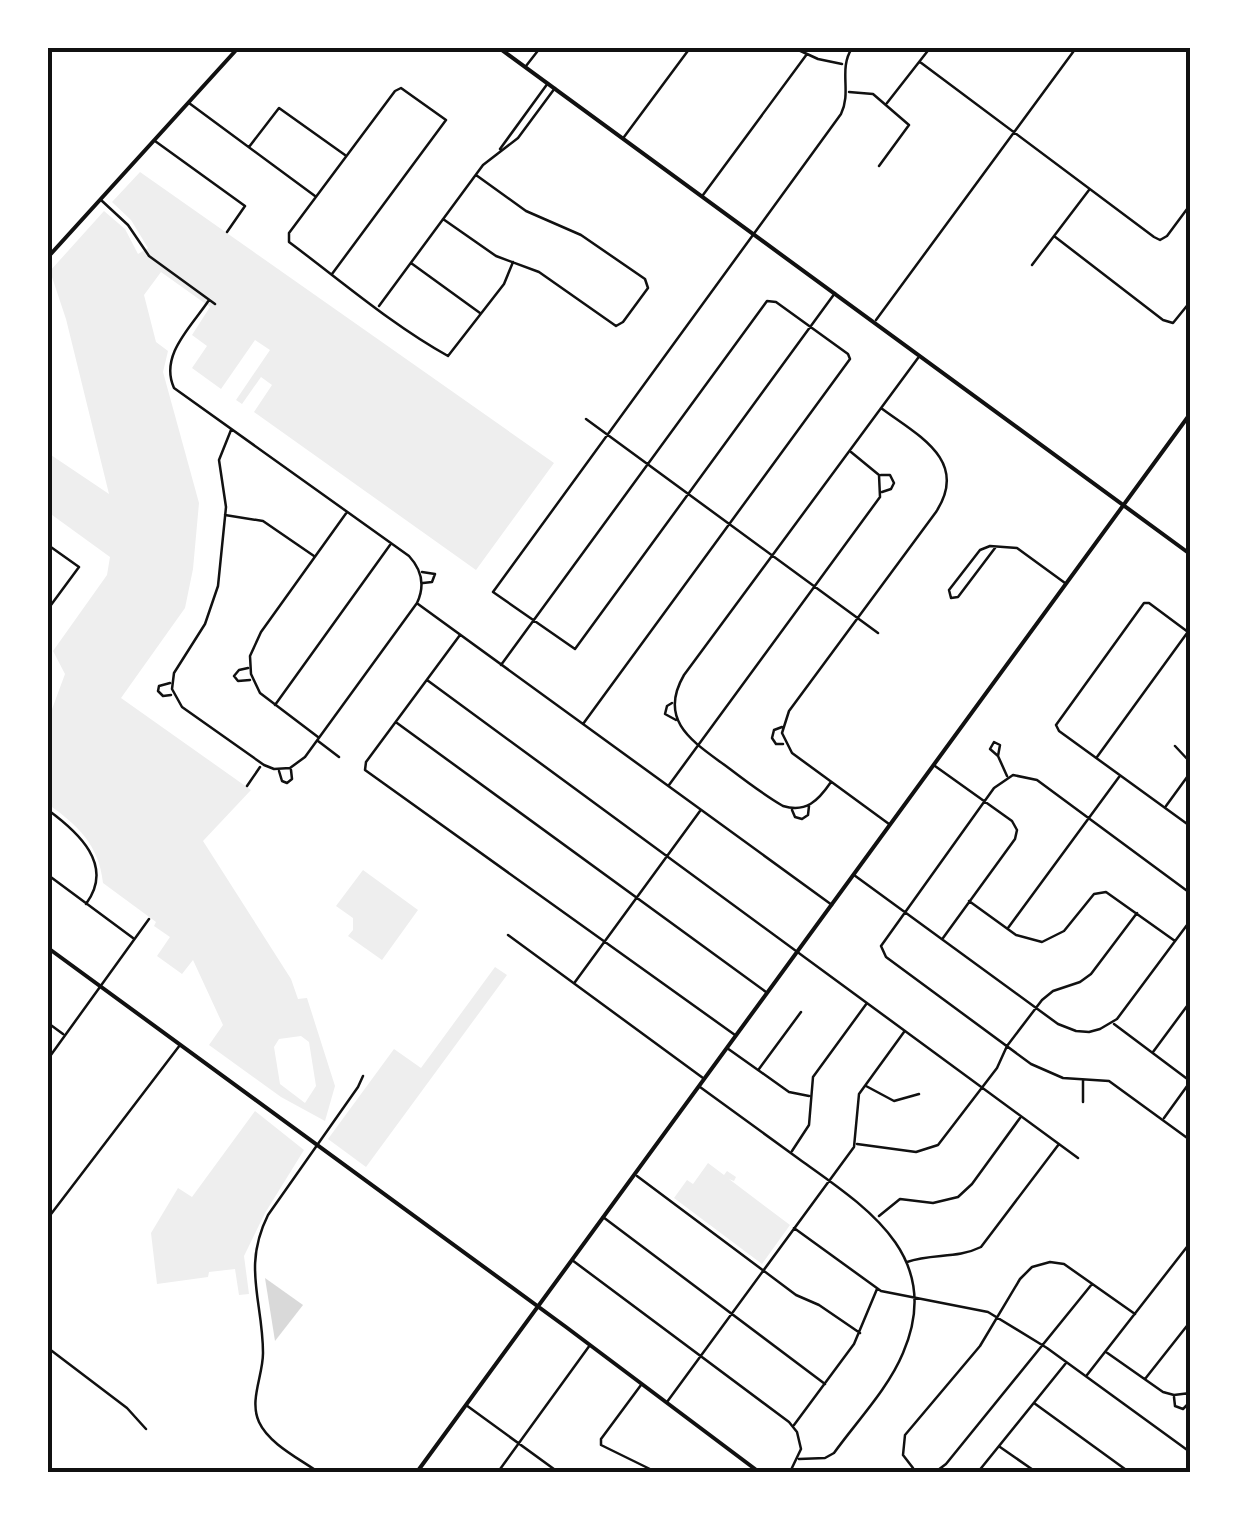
<svg xmlns="http://www.w3.org/2000/svg" width="1238" height="1520" viewBox="0 0 1238 1520" font-family="'Golos Text',sans-serif">
  <style>
    .green { fill: #eee; fill-rule: evenodd }
    .water { fill: #d9d9d9 }
    .lines { fill: none; stroke-linecap: round; stroke-linejoin: round }
    .minor { stroke: #111; stroke-width: 2.5 }
    .secondary { stroke: #111; stroke-width: 4 }
    .neatline { fill: none; stroke: #111; stroke-width: 4 }
  </style>
  <rect width="100%" height="100%" fill="#fff"/>
  <path class="green" d="M140 172 554 463 476 570 254 412 272 385 261 377 242 404 236 400 270 350 255 340 221 389 192 368 207 346 192 335 210 307 161 272 144 295 156 342 168 351 163 372 199 503 193 569 185 608 121 698 251 790 203 841 291 979 298 999 307 998 335 1086 325 1121 281 1097 209 1045 223 1025 193 960 182 974 157 956 170 937 154 926 156 922 103 883C99 844 77 825 48 804V720L65 674 53 651 107 575 110 557 48 512V453L109 494 66 319 50 271 104 211 125 229 138 254 148 248 131 220 112 202ZM301 1036 309 1042 316 1086 305 1103 280 1084 274 1047 279 1039Z
    M363 870 418 910 382 960 348 936 353 930V918L336 906Z
    M495 967 507 975 366 1167 328 1139 394 1049 421 1068Z
    M255 1111 304 1150 265 1213 244 1256 249 1294 239 1295 235 1269 209 1272 208 1277 157 1284 151 1233 178 1188 192 1197Z
    M708 1163 724 1175 727 1171 736 1177 734 1181 729 1179 790 1225 762 1264 674 1198 687 1180 693 1184Z"/>
  <path class="water" d="M265 1278 303 1305 275 1341Z"/>
  <g class="lines">
    <path class="minor" d="M794 48 818 59 842 64
      M1000 50 1002 48
      M920 62 1154 237 1160 240 1167 236 1190 205
      M526 66 540 48
      M849 92 873 94 909 125 879 166
      M189 103 315 196
      M887 103 930 48
      M624 137 690 48
      M155 141 245 206 227 232
      M249 147 279 108 345 155
      M500 149 548 83
      M703 195 807 54
      M101 200 128 225 149 256 215 304
      M443 219 496 256 539 272 616 326 623 322 648 288 645 279 581 235 526 211 476 175
      M1054 236 1163 320 1173 323 1190 302
      M411 263 480 313
      M1032 265 1089 190
      M332 274 446 120 401 88 395 91 289 233V242C340 280 392 325 448 356L504 284 513 262
      M835 293 575 649 493 592 841 114C852 91 838 70 852 48
      M209 300C192 326 159 355 174 388L409 556C422 570 425 586 417 603L305 757 290 768 274 769 264 765 182 707 172 689 174 673 205 624 218 586 226 507 219 460 231 430
      M379 306 483 165 518 138 555 88
      M876 320 1076 48
      M881 408C917 435 970 460 936 512L789 711 782 733 792 753 889 824
      M586 419 878 633
      M881 475H890L894 483 891 489 882 492
      M225 515 263 521 314 556
      M48 545 79 567 48 609
      M995 548 958 597 951 598 949 590 980 550 990 546 1017 548 1065 583
      M422 572 435 574 432 582 423 583
      M418 604 832 905
      M1188 632 1149 603H1144L1056 725 1059 731 1190 826
      M460 635 366 762 365 770 735 1035
      M501 665 767 301 776 302 848 354 850 359 583 724
      M248 668 239 670 234 676 238 681 250 680
      M427 680 1078 1158
      M170 683 159 686 158 691 163 696 171 695
      M672 703 667 706 665 714 676 720
      M275 705 390 545
      M397 723 766 992
      M782 727 774 730 772 738 776 744H783
      M318 737 260 693 251 674 250 656 261 632 347 512
      M318 741 339 757
      M1175 746 1190 762
      M998 756 990 749 994 742 1000 745 998 756 1007 776
      M1097 757 1190 629
      M935 766 1012 821 1017 830 1015 839 943 938
      M279 771 282 781 287 783 292 779 291 770
      M831 782C818 801 806 813 783 806 764 795 747 782 730 769 697 744 656 723 684 675L918 358
      M669 785 880 497 879 475 851 452
      M247 786 260 767
      M1166 806 1190 773
      M48 810C78 832 115 865 86 904
      M792 810 795 817 802 819 808 815 809 806
      M48 875 133 938
      M854 875 1058 1024 1076 1031 1089 1032 1100 1029 1117 1019 1190 921
      M1190 893 1037 780 1013 775 994 788 881 946 886 957 1031 1064 1063 1078 1109 1081 1190 1140
      M969 901 1016 935 1042 942 1064 931 1094 894 1106 892 1175 941
      M1008 928 1119 777
      M508 935 703 1078
      M575 982 700 811
      M48 1023 63 1034
      M1114 1024 1190 1081
      M727 1048 789 1092 809 1096
      M1153 1052 1190 1002
      M48 1059 149 919
      M759 1069 801 1012
      M1083 1081V1102
      M866 1086 894 1101 919 1094
      M700 1087C733 1111 766 1135 799 1159 866 1207 945 1256 903 1353 888 1389 857 1421 834 1453L825 1458 799 1459
      M1164 1118 1190 1082
      M857 1144 916 1152 938 1145 997 1068 1007 1046 1042 1000 1053 991 1080 982 1091 974 1137 913
      M792 1151 809 1125 813 1077 867 1003
      M637 1176 796 1295 819 1305 860 1333
      M879 1216 900 1199 933 1203 958 1197 972 1184 1020 1118
      M603 1217 825 1384
      M48 1218 180 1045
      M794 1228 881 1291 988 1312 1047 1348 1190 1452
      M572 1260 789 1422 797 1432 801 1449 790 1472
      M907 1262C932 1253 957 1259 981 1247L1059 1144
      M48 1348 127 1408 146 1429
      M1106 1352 1163 1392 1174 1395 1190 1393
      M1087 1375 1190 1243
      M1145 1379 1190 1322
      M641 1385 601 1439V1445L656 1472
      M1174 1397 1175 1406 1183 1409 1190 1402 1188 1394
      M667 1402 854 1147 859 1094 904 1032
      M1034 1403 1129 1472
      M466 1405 558 1472
      M794 1425 854 1344 877 1289
      M1000 1447 1036 1472
      M913 1468 903 1455 905 1435 980 1346 1020 1279 1032 1267 1050 1262 1064 1264 1135 1314
      M318 1472C300 1459 269 1444 259 1422 249 1400 263 1376 263 1353 263 1301 242 1267 268 1215L358 1087 363 1076
      M498 1472 590 1345
      M926 1472 938 1470 946 1464 1092 1284
      M978 1472 1066 1363"/>
    <path class="secondary" d="M499 48 1190 554
      M48 257 238 48
      M48 948 566 1327 759 1472
      M417 1472 1190 414"/>
  </g>
  <rect width="1238" height="1520" fill="none" stroke="#ffffff" stroke-width="100"/>
  <rect x="50" y="50" width="1138" height="1420" class="neatline"/>
</svg>
